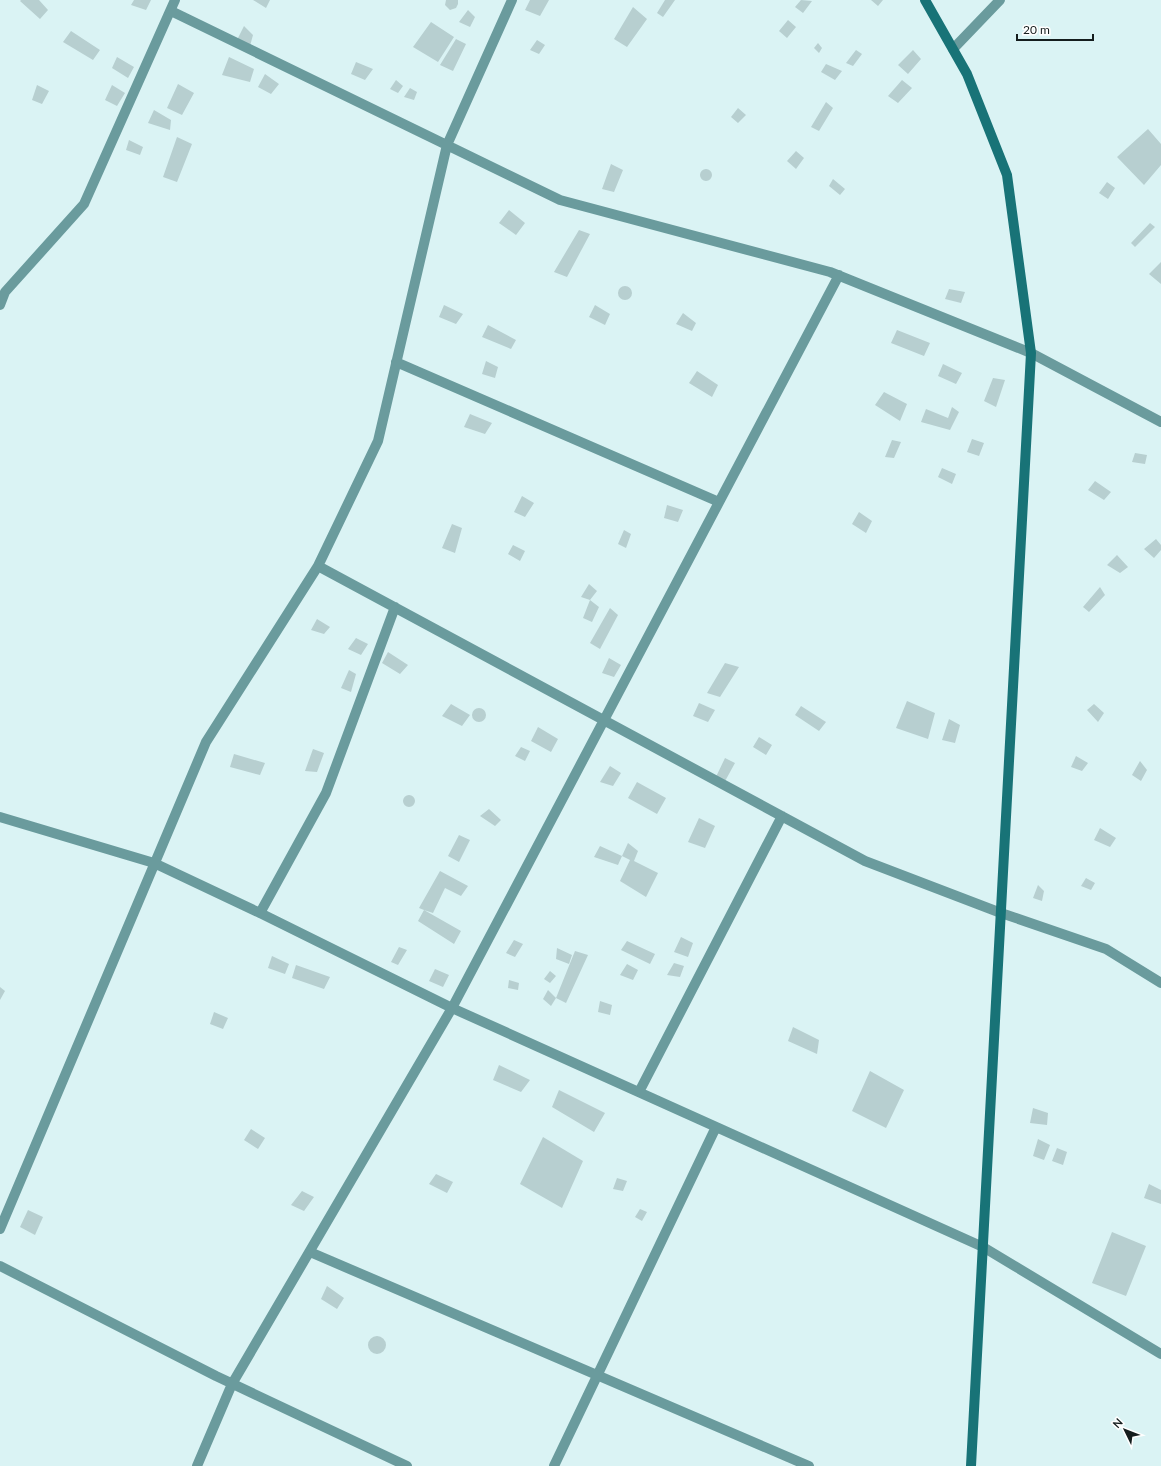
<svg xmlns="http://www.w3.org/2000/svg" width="1161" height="1466" viewBox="0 0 1161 1466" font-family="Lato,sans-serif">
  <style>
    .building { fill: #b7cfd0 }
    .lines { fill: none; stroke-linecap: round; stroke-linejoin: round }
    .street { stroke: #6a9b9d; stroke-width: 10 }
    .secondary { stroke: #187377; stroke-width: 10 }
  </style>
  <rect width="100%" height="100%" fill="#daf3f4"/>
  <path class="building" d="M21 0H39L48 10 40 19 20 1Z
    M134 0H151L146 10 131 5Z
    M253 0H270L266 8Z
    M446 0H458V4L456 8 450 10 445 5Z
    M530 0H549L540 16 525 10Z
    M665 0H675L663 17 657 13Z
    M801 0 812 1 803 13 795 7Z
    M871 0H883L878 6Z
    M633 7 647 19 627 47 614 39Z
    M468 10 475 17 470 27 459 22Z
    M788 20 796 27 787 38 779 31Z
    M431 22 454 37 438 62 413 47Z
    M244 26 253 35 250 46 236 42Z
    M71 31 100 50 93 60 63 42Z
    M456 39 466 44 453 71 440 65Z
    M537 40 545 45 539 54 530 50Z
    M818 43 822 48 819 53 814 48Z
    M856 50 862 54 853 66 846 63Z
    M913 50 921 59 908 74 898 65Z
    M117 57 134 67 128 78 112 68Z
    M229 57 254 69 250 82 222 75Z
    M356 62 373 69 365 80 351 74Z
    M826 64 842 71 835 80 821 72Z
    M265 74 279 84 271 94 258 87Z
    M396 80 403 86 398 93 390 89Z
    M902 80 912 88 898 103 888 96Z
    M178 84 194 93 182 115 167 108Z
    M37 85 49 91 42 104 32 100Z
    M112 85 125 93 117 106 105 100Z
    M410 88 417 92 414 100 404 97Z
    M826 102 833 108 819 131 811 127Z
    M738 108 746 115 738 123 731 117Z
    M154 110 171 120 170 130 148 123Z
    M1148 129 1161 144V165L1144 185 1117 157Z
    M177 137 192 144 177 182 163 177Z
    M129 140 143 147 140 155 126 150Z
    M796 151 804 158 796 169 787 161Z
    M611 164 623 170 614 192 602 189Z
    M700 175a6 6 0 1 1 12 0a6 6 0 1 1-12 0Z
    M833 179 845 189 840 195 829 186Z
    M1107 182 1115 188 1108 199 1099 193Z
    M509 210 525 223 516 235 499 223Z
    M1150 223 1155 227 1135 247 1131 243Z
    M579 230 590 234 567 277 554 272Z
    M1161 262V284L1149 274Z
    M618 293a7 7 0 1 1 14 0a7 7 0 1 1-14 0Z
    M949 289 965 292 961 303 945 299Z
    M444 305 463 314 456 324 439 317Z
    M595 305 610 314 605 325 589 317Z
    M683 313 696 323 692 331 676 324Z
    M488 325 516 340 511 349 482 337Z
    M897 330 930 343 924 356 891 343Z
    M486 361 498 367 495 378 482 374Z
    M943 364 962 373 956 384 938 376Z
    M697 371 718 385 712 397 689 383Z
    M993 378 1005 380 996 407 984 401Z
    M884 392 907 404 900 421 875 405Z
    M952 407 959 412 950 430 921 422 926 409 948 418Z
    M470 414 492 423 485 434 464 427Z
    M972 439 984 443 979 456 967 452Z
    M892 440 901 442 894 458 885 457Z
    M1135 453 1147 455 1145 464 1132 462Z
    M942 468 956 474 952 484 938 477Z
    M1095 481 1111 492 1104 500 1088 490Z
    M522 496 534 503 525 517 514 512Z
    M667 505 683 510 678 522 664 518Z
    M859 512 872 521 866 533 852 524Z
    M452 524 462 528 455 553 442 548Z
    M624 530 631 534 626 548 618 544Z
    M1156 539 1161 545V550L1154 558 1144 549Z
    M513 545 525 551 520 561 508 554Z
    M1117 555 1128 567 1120 573 1107 565Z
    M589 584 597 591 590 600 581 597Z
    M1100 587 1105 595 1089 612 1083 607Z
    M590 600 599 607 592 622 583 618Z
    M610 608 618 615 600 649 590 643Z
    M317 619 330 627 324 634 311 630Z
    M356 638 368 644 361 655 348 649Z
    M388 652 408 665 400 674 382 663Z
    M609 658 621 665 614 677 602 673Z
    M725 663 739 667 720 697 707 693Z
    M349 670 356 674 351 692 341 688Z
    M907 701 935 713 928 739 896 728Z
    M699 703 715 710 708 722 693 716Z
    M451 704 470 715 462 726 442 716Z
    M1094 704 1104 713 1098 722 1087 710Z
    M801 706 826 722 819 731 795 715Z
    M472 715a7 7 0 1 1 14 0a7 7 0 1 1-14 0Z
    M949 719 960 725 955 743 942 740Z
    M538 727 558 739 551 752 531 741Z
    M759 737 772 745 766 755 753 747Z
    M521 747 530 751 525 761 515 756Z
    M313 749 324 753 317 772 305 771Z
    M234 754 265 763 260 775 230 767Z
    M1076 756 1088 763 1082 771 1071 767Z
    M725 758 735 763 724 783 714 781Z
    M1140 761 1147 770 1141 781 1132 775Z
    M610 766 621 773 613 786 600 782Z
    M637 782 666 798 657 814 628 798Z
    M403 801a6 6 0 1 1 12 0a6 6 0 1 1-12 0Z
    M489 809 501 820 495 826 480 816Z
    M699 818 715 826 705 848 688 842Z
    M1100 828 1116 838 1110 847 1094 840Z
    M459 835 470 840 459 862 448 856Z
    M628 843 638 851 634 861 658 873 646 897 620 881 630 860 622 856Z
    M600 846 622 856 618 865 594 857Z
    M440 871 468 886 461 896 445 888 433 913 424 910 461 931 454 944 418 921 424 910 419 908Z
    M1086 878 1095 883 1091 890 1081 886Z
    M1038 885 1044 891 1042 901 1033 898Z
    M681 937 693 943 688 957 674 952Z
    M514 940 523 944 515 957 506 953Z
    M627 941 655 954 650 964 621 950Z
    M399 947 407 950 398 965 391 962Z
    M557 948 572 955 569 964 556 959Z
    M575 951 588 955 566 1003 556 998Z
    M272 956 289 964 285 974 268 968Z
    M674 963 684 966 680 977 667 975Z
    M627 964 638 970 633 980 620 975Z
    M296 965 330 977 324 989 292 978Z
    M435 969 449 975 443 987 429 981Z
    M550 971 556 976 550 983 544 979Z
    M509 980 519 983 518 990 508 988Z
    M0 987 5 991 0 1000Z
    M548 990 556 998 551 1006 543 999Z
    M600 1001 612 1005 610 1015 598 1012Z
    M214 1012 228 1018 223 1029 210 1024Z
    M793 1027 819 1040 817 1054 788 1041Z
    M499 1065 530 1080 521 1092 493 1080Z
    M870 1071 904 1090 886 1128 852 1111Z
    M559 1090 605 1113 594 1132 552 1107Z
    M1033 1108 1048 1113 1047 1125 1030 1123Z
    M251 1129 265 1138 258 1149 244 1140Z
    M543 1137 583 1161 562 1208 520 1184Z
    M1038 1139 1050 1145 1044 1160 1033 1156Z
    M1057 1148 1067 1152 1063 1165 1052 1161Z
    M436 1174 453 1182 447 1193 429 1184Z
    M617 1178 627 1181 623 1191 613 1189Z
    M1149 1184 1161 1190V1204L1144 1198Z
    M302 1191 314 1197 304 1211 291 1205Z
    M640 1209 647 1212 642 1221 635 1217Z
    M28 1210 43 1217 35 1235 20 1227Z
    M1112 1232 1146 1246 1126 1296 1092 1283Z
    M327 1286 344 1298 337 1309 321 1299Z
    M368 1345a9 9 0 1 1 18 0a9 9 0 1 1-18 0Z"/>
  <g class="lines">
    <path class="street" d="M171 11 560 200 830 272 1031 353 1161 422
      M953 49 1000 0
      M0 305 5 292 84 204 175 0
      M396 362 719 502
      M318 566 865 861 1001 913 1106 949 1161 983
      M0 817 154 863 260 913 452 1008 983 1247 1161 1354
      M260 913 326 793 395 607
      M639 1092 782 816
      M0 1229 206 742 318 566 378 441 447 145 512 0
      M310 1252 809 1466
      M0 1266 216 1376 407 1466
      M197 1466 232 1384 452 1008 839 275
      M554 1466 716 1127"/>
    <path class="secondary" d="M925 0 967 74 1007 175 1031 353 971 1466"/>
  </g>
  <g transform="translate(1125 1430) rotate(313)" stroke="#ffffff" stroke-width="3" paint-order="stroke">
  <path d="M0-3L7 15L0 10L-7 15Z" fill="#141d1d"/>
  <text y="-6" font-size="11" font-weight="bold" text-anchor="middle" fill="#141d1d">N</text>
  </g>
  <path d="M1017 34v6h76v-6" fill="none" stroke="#141d1d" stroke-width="2"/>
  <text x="1023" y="34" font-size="12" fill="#141d1d" stroke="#ffffff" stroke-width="3" paint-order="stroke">20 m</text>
</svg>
